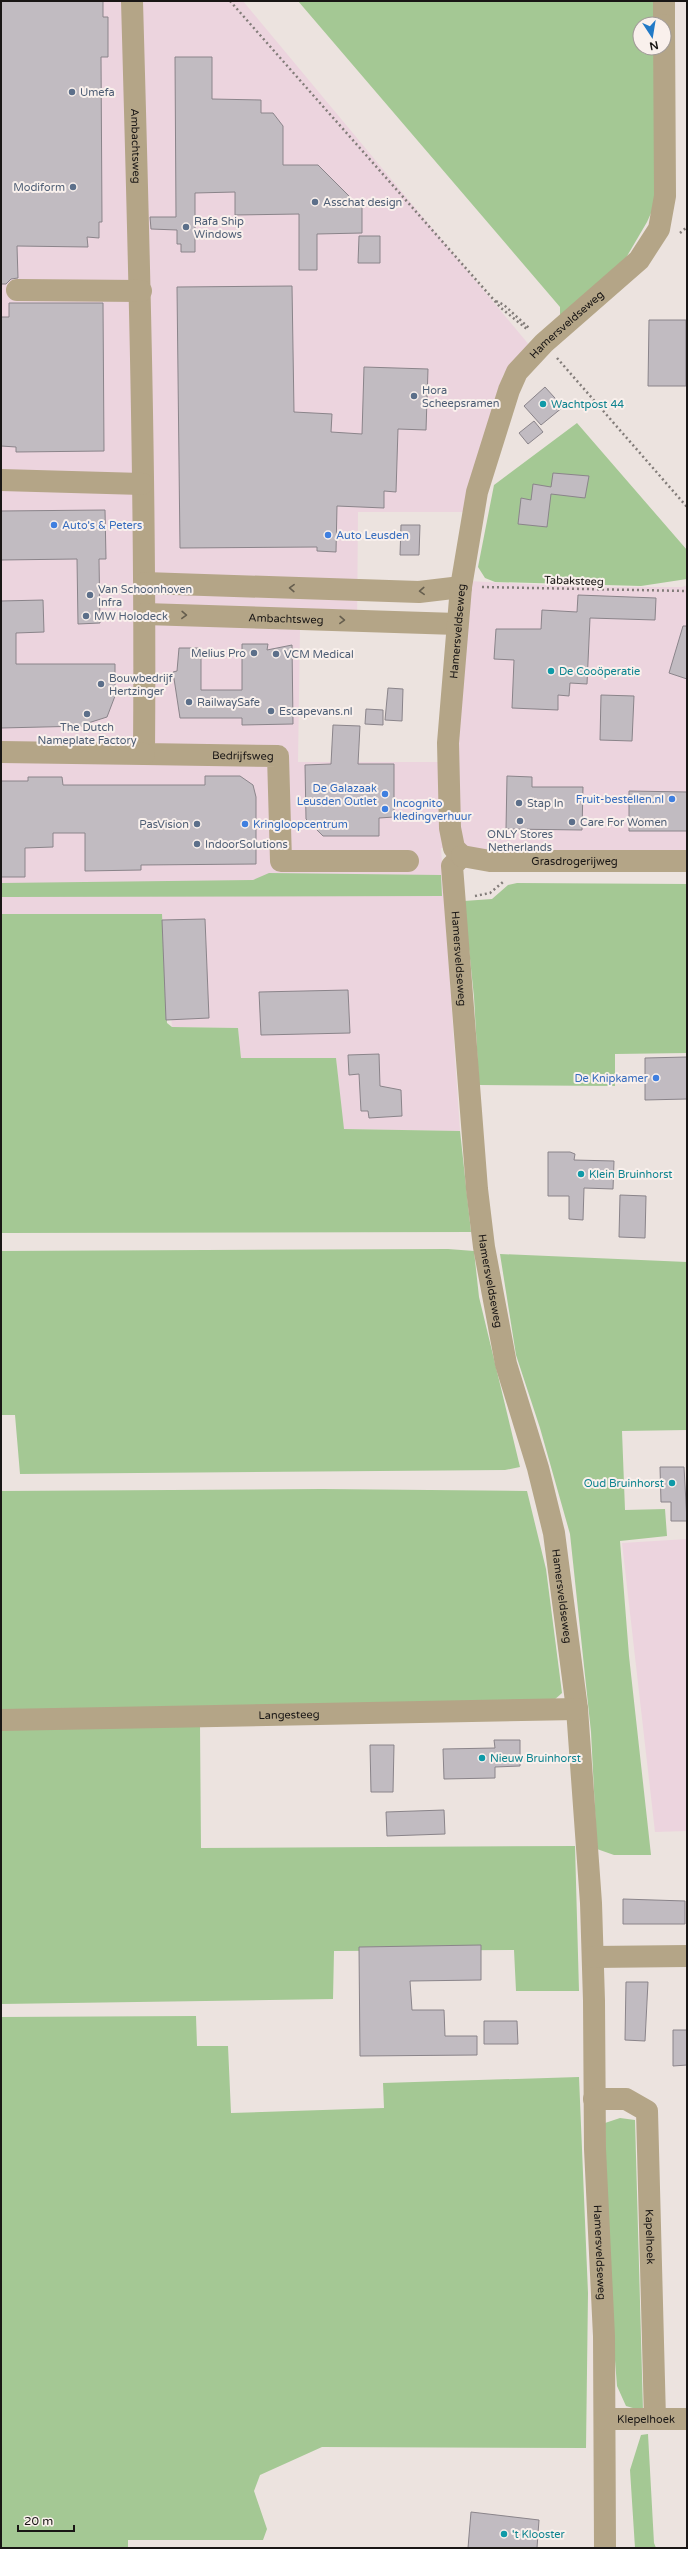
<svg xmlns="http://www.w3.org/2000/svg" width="688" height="2549" viewBox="0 0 688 2549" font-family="'Varela Round',sans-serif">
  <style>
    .industrial { fill: #ecd4de }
    .green { fill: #a4c894 }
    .building { fill: #c1bbc1; stroke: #8a848a }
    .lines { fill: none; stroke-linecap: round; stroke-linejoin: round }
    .path { stroke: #827c79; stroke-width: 2.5; stroke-dasharray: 2 3; stroke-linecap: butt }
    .minor { stroke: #b4a587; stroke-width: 22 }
    .oneway { stroke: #665e4e }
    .service-dot { fill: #5c6f8a; stroke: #f9f0ec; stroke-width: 1.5 }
    .culture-dot { fill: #0f9aa8; stroke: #f9f0ec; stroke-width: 1.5 }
    .shop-dot { fill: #3f7fe0; stroke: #f9f0ec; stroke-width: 1.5 }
    .labels { text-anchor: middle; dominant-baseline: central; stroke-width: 4; stroke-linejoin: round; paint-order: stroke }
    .service-label { font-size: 11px; fill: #4e5e75; stroke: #f9f0ec; text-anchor: start }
    .street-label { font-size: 11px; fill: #191615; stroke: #f9f0ec }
    .culture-label { font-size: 11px; fill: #0d838f; stroke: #f9f0ec; text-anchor: start }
    .shop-label { font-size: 11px; fill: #366cbe; stroke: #f9f0ec; text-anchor: start }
  </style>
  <rect width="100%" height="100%" fill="#ece3df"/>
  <path class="industrial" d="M1 1H243L530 346 503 375 467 512H358L357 629 300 628 298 762H441L468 581 586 587H682L687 585V854L441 848 460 1131 343 1129 336 1058H241L238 1028 172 1027 162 920 1 917Z
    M687 1539V1831L655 1832 622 1543Z"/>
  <path class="green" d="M298 1H657L658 24H640V48H658L656 202 647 222 623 263 560 320V307Z
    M577 423 687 550V579L641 586 495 582 485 578 478 567 494 485Z
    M269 873 441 875 442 896 1 897V883L253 880Z
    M517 883 687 884V1053L615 1054V1086L479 1085 474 997 464 901 492 899 508 885Z
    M1 914H162L167 1023 172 1027 238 1028 241 1058H336L344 1129 460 1131 471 1232 1 1233Z
    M448 1249 474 1251 479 1297 520 1467 505 1470 20 1474 15 1415H1V1251Z
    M500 1254 687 1262V1430L622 1431 625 1510 665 1509 667 1536 620 1541 629 1656 651 1855H614L597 1849 591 1732 570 1534 540 1428 516 1355Z
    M322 1489 527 1491 546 1569 562 1693 553 1701 1 1710V1491Z
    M200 1725 201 1848 575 1846 579 1991H516L514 1950 334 1951 333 1999 1 2004V1728Z
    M196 2016 197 2046H228L231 2113 384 2108 383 2083 579 2077 588 2293 586 2448 322 2447 260 2475 254 2491 267 2529 263 2540H128V2548H1V2017Z
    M620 2118 635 2120 643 2411 626 2406 617 2386 609 2282 605 2123Z
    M648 2434 654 2543 656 2548H635L630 2470 641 2435Z"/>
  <path class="building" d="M1 1H103V17H108V57H101L102 222H99V238L87 237 88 247 17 246 18 278 11 279 6 284H1Z
    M175 57H212V99L261 100V113H273L283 126V165H318L353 200H362V233L317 234V270H299V214L235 215V192L195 193V252H181V244H177V230L151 229 150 217H176Z
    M359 236H380V263H358Z
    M292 286 294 412 332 414 331 432 362 434 364 367 428 369 426 430 398 429 396 492 384 491V508L337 506 336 552 317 551V547L180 548 177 287Z
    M9 303H103L104 451 16 452V447L1 446V317H9Z
    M649 320H686V386H648Z
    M545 387 563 407 541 425 524 406Z
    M534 421 543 432 528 444 519 433Z
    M553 473 589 476 585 498 551 494 547 527 518 524 521 498 531 500 533 484 551 487Z
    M105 510 106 559H99L100 623 78 624 77 559 1 560V511Z
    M401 525H420L419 555H400Z
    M578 595 656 598 655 620 590 618 587 684 570 683 569 696 558 695V710L512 708 514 660 494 659 496 629H541L542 610 577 612Z
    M43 600 44 632 16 633V664H115V696L107 717 85 724V726L1 728V601Z
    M683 626H687V679L669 673Z
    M242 644H268L267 650 292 645 293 724 242 725V718H180L173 672 177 671 179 648H201V690H242Z
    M388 688 403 689 402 721 385 720Z
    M601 695 634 696 632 741 600 740Z
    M366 709 383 710V725L365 724Z
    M333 725 360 726 358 764H394V817L379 818V836H323L306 819 305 765 331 764Z
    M205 776H240L253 785 256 797V864L141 865V870L85 871V833H53V847L25 848V877H1V781H28V777H62L63 785H205Z
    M507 776 532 777V787H583L582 830 506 829Z
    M629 791 687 792V831H629Z
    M205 919 209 1018 166 1020 162 920Z
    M348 990 350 1033 261 1035 259 992Z
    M379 1054 380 1086 401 1090 402 1116 369 1118 368 1111H361L359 1074 349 1075 348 1055Z
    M687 1057V1099L645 1100V1058Z
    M548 1152H570L575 1154 574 1160 614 1161 613 1189 584 1188 583 1220 569 1219V1196H548Z
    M620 1195 646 1196 645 1238 619 1237Z
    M660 1467H684L687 1521H671V1502H661Z
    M494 1740H520V1766L495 1767V1778L444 1779 443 1749 495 1748Z
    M370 1745H394L393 1792H371Z
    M444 1810 445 1834 387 1836 386 1812Z
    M623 1899 685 1901V1924H623Z
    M481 1945V1980L410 1981 412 2010H444L445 2036H477V2055L360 2056 359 1947Z
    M626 1982H648L645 2041 625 2040Z
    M484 2021H517L518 2044H484Z
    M673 2030H687V2065L673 2066Z
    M471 2512 539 2520 537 2548H468Z"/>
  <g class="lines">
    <path class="path" d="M230 1 501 308 528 330
      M680 233 687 227
      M496 301 504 305 529 328
      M557 358 687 507
      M482 587 687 591
      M475 896 490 893 503 882"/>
    <g class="minor">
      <path id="s1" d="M132 1C139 252 146 503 144 754L278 756 281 861H408"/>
      <path d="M664 1V24"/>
      <path d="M17 290 141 291"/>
      <path d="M1 480 142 484"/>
      <path d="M145 583 419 592 461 587"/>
      <path id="s2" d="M145 614 457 624"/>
      <path d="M1 752 144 754"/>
      <path id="s3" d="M462 856 452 866 477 1189 484 1247 506 1364 538 1468 554 1533 577 1709 591 1903 594 2001 595 2149 604 2336 605 2548"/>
      <path id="s4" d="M462 856 454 848 450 828 448 743 461 587 477 492 509 390 517 372 544 343 639 260 659 229 665 196 664 25"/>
      <path id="s5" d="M462 856 490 861H687"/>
      <path id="s6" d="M1 1720 577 1709"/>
      <path d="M593 1957 687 1956"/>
      <path id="s7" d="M594 2099H626L647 2111 655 2419"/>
      <path id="s8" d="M605 2419H687"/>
    </g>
  </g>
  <defs><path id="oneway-chevron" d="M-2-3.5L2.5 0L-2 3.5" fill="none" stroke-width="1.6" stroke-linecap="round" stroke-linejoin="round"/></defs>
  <g class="oneway">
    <use href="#oneway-chevron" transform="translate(292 588) rotate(-178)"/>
    <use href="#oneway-chevron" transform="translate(422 591) rotate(177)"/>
    <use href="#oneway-chevron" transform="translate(184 615) rotate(2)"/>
    <use href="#oneway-chevron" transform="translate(342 620) rotate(2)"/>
  </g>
  <g class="service-dot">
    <circle cx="72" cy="92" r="4"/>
    <circle cx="73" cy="187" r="4"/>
    <circle cx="315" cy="202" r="4"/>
    <circle cx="186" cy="227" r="4"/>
    <circle cx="414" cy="396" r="4"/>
    <circle cx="90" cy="595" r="4"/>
    <circle cx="86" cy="616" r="4"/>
    <circle cx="254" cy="653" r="4"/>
    <circle cx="276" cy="654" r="4"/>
    <circle cx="101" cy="684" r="4"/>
    <circle cx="189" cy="702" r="4"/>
    <circle cx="271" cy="711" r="4"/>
    <circle cx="87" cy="714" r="4"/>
    <circle cx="519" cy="803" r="4"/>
    <circle cx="520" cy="821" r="4"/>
    <circle cx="572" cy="822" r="4"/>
    <circle cx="197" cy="824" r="4"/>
    <circle cx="197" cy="844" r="4"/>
  </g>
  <g class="culture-dot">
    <circle cx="543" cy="404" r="4"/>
    <circle cx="551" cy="671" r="4"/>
    <circle cx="581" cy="1174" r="4"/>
    <circle cx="672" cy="1483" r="4"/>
    <circle cx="482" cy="1758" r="4"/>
    <circle cx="504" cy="2534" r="4"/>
  </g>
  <g class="shop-dot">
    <circle cx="54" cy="525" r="4"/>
    <circle cx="328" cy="535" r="4"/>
    <circle cx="385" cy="794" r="4"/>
    <circle cx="672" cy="799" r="4"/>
    <circle cx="385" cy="809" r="4"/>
    <circle cx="245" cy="824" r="4"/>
    <circle cx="656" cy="1078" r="4"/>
  </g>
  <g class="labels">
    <g class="service-label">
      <text x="80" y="92">Umefa</text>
      <text x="65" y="187" text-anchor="end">Modiform</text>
      <text x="323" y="202">Asschat design</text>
      <text x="194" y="221">Rafa Ship<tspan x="194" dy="13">Windows</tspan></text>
      <text x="422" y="390">Hora<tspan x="422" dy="13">Scheepsramen</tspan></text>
      <text x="98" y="589">Van Schoonhoven<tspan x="98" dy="13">Infra</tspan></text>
      <text x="94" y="616">MW Holodeck</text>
      <text x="246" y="653" text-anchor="end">Melius Pro</text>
      <text x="284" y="654">VCM Medical</text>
      <text x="109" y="678">Bouwbedrijf<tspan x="109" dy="13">Hertzinger</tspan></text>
      <text x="197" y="702">RailwaySafe</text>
      <text x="279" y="711">Escapevans.nl</text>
      <text x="87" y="727" text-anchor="middle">The Dutch<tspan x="87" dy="13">Nameplate Factory</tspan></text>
      <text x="527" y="803">Stap In</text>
      <text x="580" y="822">Care For Women</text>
      <text x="189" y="824" text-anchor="end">PasVision</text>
      <text x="520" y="834" text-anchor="middle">ONLY Stores<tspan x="520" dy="13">Netherlands</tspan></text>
      <text x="205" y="844">IndoorSolutions</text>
    </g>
    <g class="street-label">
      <text stroke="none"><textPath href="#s1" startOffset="145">Ambachtsweg</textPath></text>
      <text stroke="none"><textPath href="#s4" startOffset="565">Hamersveldseweg</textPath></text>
      <text transform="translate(574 581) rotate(2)">Tabaksteeg</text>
      <text stroke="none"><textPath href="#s2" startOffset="141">Ambachtsweg</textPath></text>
      <text stroke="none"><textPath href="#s4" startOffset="229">Hamersveldseweg</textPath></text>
      <text stroke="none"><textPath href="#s1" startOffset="852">Bedrijfsweg</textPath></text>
      <text stroke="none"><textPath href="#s5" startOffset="113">Grasdrogerijweg</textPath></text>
      <text stroke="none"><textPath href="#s3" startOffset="107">Hamersveldseweg</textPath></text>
      <text stroke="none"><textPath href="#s3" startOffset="431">Hamersveldseweg</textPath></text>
      <text stroke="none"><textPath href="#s3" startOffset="755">Hamersveldseweg</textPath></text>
      <text stroke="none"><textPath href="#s6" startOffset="288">Langesteeg</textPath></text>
      <text stroke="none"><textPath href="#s7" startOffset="182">Kapelhoek</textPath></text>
      <text stroke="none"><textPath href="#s3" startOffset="1413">Hamersveldseweg</textPath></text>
      <text stroke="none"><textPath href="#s8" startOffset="41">Klepelhoek</textPath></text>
    </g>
    <g class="culture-label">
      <text x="551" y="404">Wachtpost 44</text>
      <text x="559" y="671">De Cooöperatie</text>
      <text x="589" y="1174">Klein Bruinhorst</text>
      <text x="664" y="1483" text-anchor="end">Oud Bruinhorst</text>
      <text x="490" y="1758">Nieuw Bruinhorst</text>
      <text x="512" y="2534">'t Klooster</text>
    </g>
    <g class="shop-label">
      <text x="62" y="525">Auto's &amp; Peters</text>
      <text x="336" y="535">Auto Leusden</text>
      <text x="377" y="788" text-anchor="end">De Galazaak<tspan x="377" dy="13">Leusden Outlet</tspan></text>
      <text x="664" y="799" text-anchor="end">Fruit-bestellen.nl</text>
      <text x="393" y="803">Incognito<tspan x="393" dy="13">kledingverhuur</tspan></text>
      <text x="253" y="824">Kringloopcentrum</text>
      <text x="648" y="1078" text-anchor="end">De Knipkamer</text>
    </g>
  </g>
  <rect width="688" height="2549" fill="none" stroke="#191615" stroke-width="4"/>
  <g transform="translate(652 36) rotate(168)"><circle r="19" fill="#f9f0ec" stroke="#9f9996"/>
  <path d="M0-3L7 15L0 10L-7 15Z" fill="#2179c6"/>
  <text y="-6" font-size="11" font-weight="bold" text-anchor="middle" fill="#191615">N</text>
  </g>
  <path d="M18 2525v6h56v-6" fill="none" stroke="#191615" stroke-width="2"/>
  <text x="24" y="2525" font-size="12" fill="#191615" stroke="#f9f0ec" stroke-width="3" paint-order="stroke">20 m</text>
</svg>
